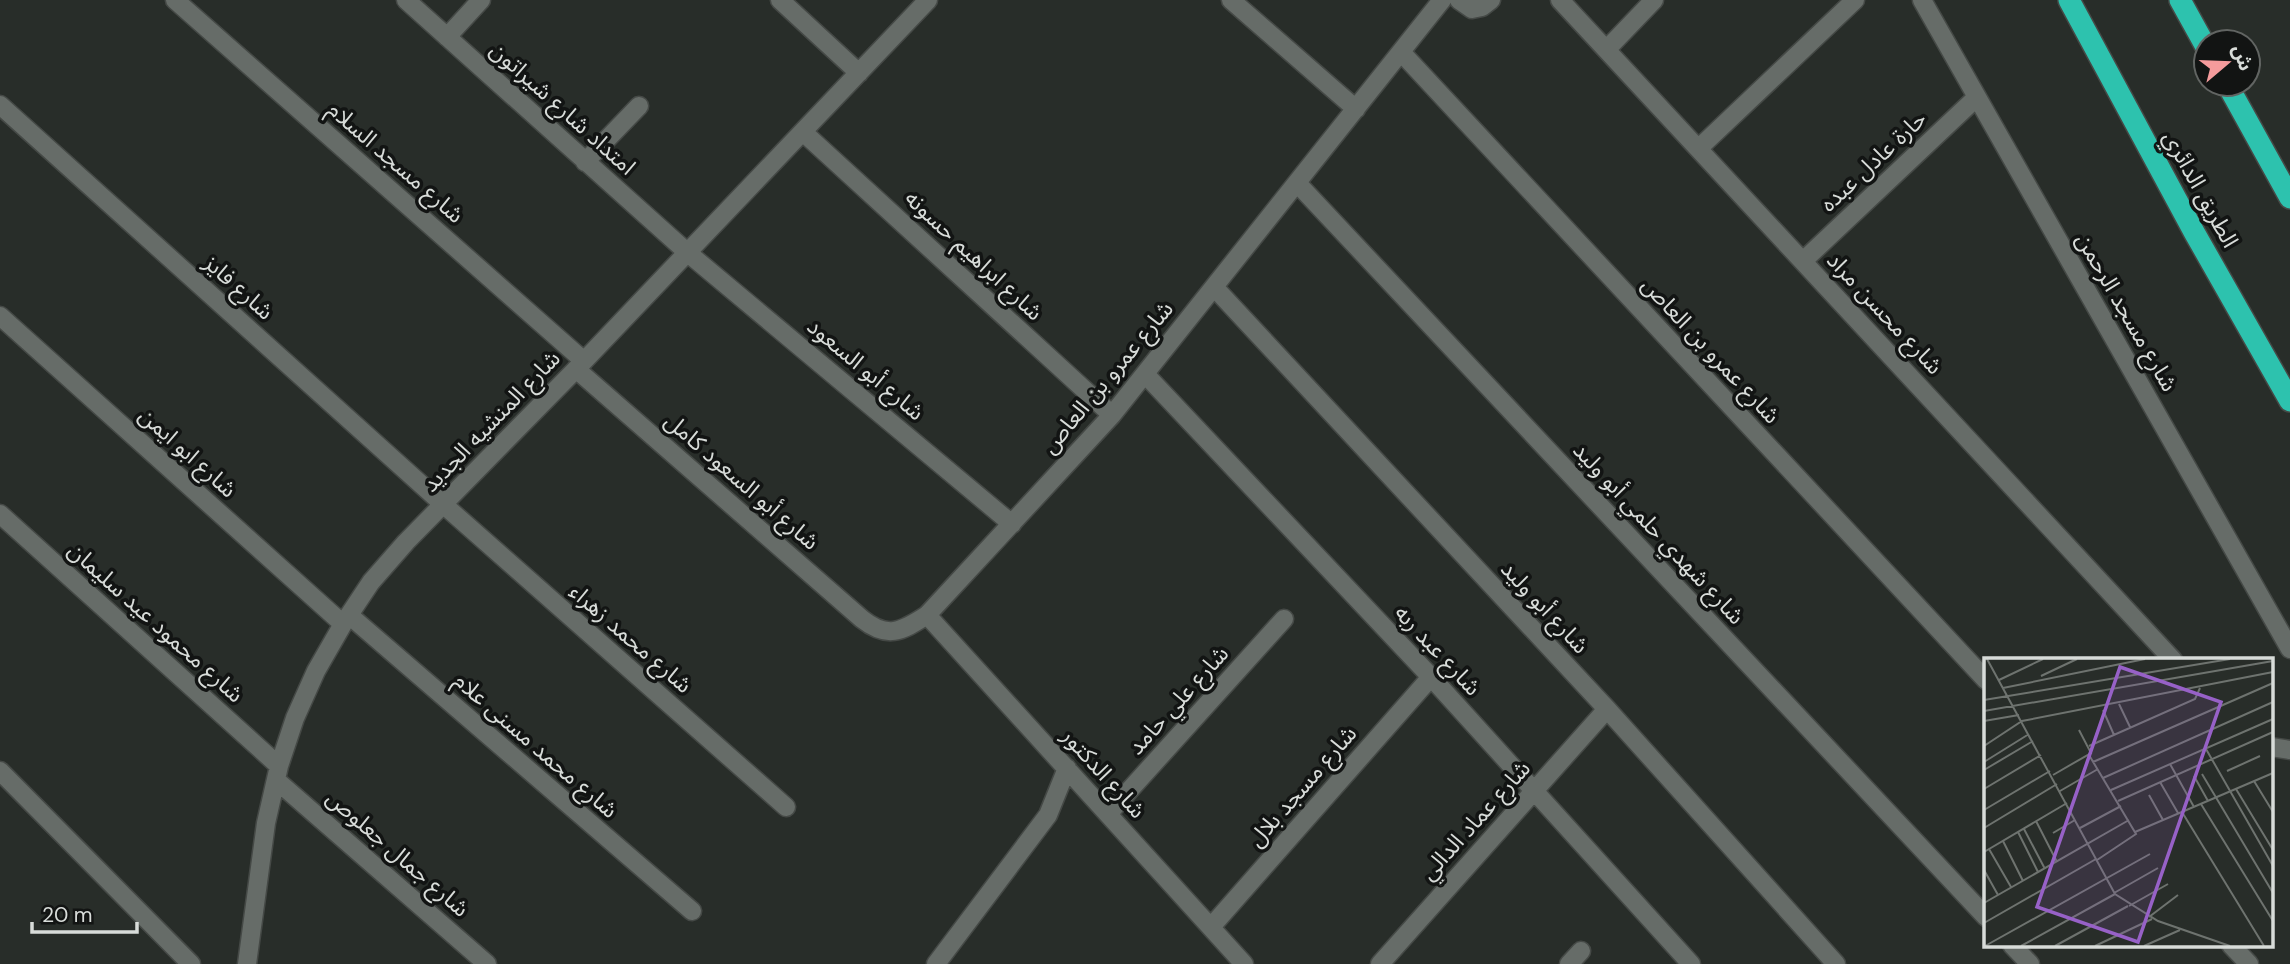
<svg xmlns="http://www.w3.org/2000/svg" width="2290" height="964" viewBox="0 0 2290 964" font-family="'DM Sans','Noto Sans Arabic',sans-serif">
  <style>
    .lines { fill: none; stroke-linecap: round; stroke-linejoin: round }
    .minor-casing { stroke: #454946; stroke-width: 21 }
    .highway-casing { stroke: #454946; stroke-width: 24 }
    .minor { stroke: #666c68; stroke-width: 18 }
    .highway { stroke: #2dc2ae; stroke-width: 21 }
    .labels { text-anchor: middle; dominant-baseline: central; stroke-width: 7; stroke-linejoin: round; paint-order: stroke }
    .street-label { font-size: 23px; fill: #d8dcd9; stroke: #121413 }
    .inset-road { fill: none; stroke: #6e736f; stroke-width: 2 }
    .view { fill: #9761c7; fill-opacity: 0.15; stroke: #9761c7; stroke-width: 3.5 }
    .inset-edge { fill: none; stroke: #d8dcd9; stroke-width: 3.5 }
  </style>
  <rect width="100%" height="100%" fill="#282d29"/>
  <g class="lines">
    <g class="minor-casing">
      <path id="minor" d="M175 0 584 361
        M406 0 688 253 1012 524
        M780 0 859 73
        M1231 0 1356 109
        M1459 0 1472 9 1482 7 1491 0
        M1560 0 2173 660
        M1922 0 2290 649
        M447 37 481 0
        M1607 49 1654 0
        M1401 52 1986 680
        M0 105 444 505 786 807
        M803 132 1112 415
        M1699 148 1855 0
        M585 162 639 106
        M1297 183 1986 917
        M1803 261 1977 97
        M1214 287 1607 709 1836 964
        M0 316 343 624
        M576 369 862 619C887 639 901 632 927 615L1112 415 1442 0
        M1145 374 1431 677 1691 964
        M0 514 279 766
        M349 615 692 911
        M927 615 1244 964
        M2271 747 2290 750
        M0 771 191 964
        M276 780 487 964
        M1108 814 1284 619
        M1211 927 1431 677
        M2012 945 2030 964
        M2231 945 2249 964
        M247 964 266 823 279 766 295 718 316 671 343 624 371 582 406 542 584 361 928 0
        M936 964 1048 815 1067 768
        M1380 964 1607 709
        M1569 964 1581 951"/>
    </g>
    <g class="highway-casing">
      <path id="highway" d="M2069 0 2194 232 2290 401
        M2180 0 2206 47
        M2227 84 2290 198"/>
    </g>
    <use href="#minor" class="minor"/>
    <use href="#highway" class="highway"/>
  </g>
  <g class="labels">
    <g class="street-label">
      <text transform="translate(563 108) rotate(42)">امتداد شارع شيراتون</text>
      <text transform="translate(1873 161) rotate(-43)">حارة عادل عبده</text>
      <text transform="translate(396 162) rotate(41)">شارع مسجد السلام</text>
      <text transform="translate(2201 189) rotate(61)">الطريق الدائري</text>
      <text transform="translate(974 255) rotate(43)">شارع ابراهيم حسونه</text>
      <text transform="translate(239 287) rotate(42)">شارع فايز</text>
      <text transform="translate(2127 312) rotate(60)">شارع مسجد الرحمن</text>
      <text transform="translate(1885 313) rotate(47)">شارع محسن مراد</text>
      <text transform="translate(1711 350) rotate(47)">شارع عمرو بن العاص</text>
      <text transform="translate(866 369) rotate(40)">شارع أبو السعود</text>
      <text transform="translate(1107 377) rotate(-50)">شارع عمرو بن العاص</text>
      <text transform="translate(491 421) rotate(-46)">شارع المنشيه الجديد</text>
      <text transform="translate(188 452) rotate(42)">شارع ابو ايمن</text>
      <text transform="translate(742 481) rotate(41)">شارع أبو السعود كامل</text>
      <text transform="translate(1659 533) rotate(47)">شارع شهدي حلمي أبو وليد</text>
      <text transform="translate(1545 607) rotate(47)">شارع أبو وليد</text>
      <text transform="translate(156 622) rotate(42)">شارع محمود عيد سليمان</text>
      <text transform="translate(631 638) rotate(41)">شارع محمد زهراء</text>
      <text transform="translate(1438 650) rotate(47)">شارع عبد ربه</text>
      <text transform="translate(1178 700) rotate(-48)">شارع علي حامد</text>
      <text transform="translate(536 745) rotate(41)">شارع محمد مسنى علام</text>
      <text transform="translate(1104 773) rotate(48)">شارع الدكتور</text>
      <text transform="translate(1302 786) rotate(-49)">شارع مسجد بلال</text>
      <text transform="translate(1475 820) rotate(-48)">شارع عماد الدالي</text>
      <text transform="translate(398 853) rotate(41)">شارع جمال جعلوص</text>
    </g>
  </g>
  <g transform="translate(1984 658)">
    <rect width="289" height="289" fill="#282d29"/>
    <path class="inset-road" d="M3 1 131 236 174 263 246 288M57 18 93 1M15 22 59 1M19 30 161 1M0 42 246 1M135 46 146 69M119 52 130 77M0 53 289 3M0 63 35 57M0 88 38 63 289 14M105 88 211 41 216 30M222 91 289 208M105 97 152 176 113 202M0 104 45 76M109 104 289 25M186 106 210 149M0 112 49 83M243 113 276 98M218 116 289 235M69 117 107 95 95 72M210 118 224 143M119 120 289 44M270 123 289 154M176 124 194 155M0 131 57 97M252 131 289 192M127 132 289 61M76 133 114 111M165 137 179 162M134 143 289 74M217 146 289 263M0 152 66 113M198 154 280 288M52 163 73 204M0 170 73 126M96 170 137 148M40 171 61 211M34 174 54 214M151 174 289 115M69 175 91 162M19 183 39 223M5 191 27 229M0 194 83 145M0 212 14 237M130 235 174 210M0 245 145 162M145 248 184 226M165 259 194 237M0 265 112 201M1 288 166 196M37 288 131 236M71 288 144 248M111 288 168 261M160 288 196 272"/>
    <path class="view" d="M136 9 237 44 154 284 53 249Z"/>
    <rect width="289" height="289" class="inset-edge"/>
  </g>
  <g transform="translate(2227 63) rotate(71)"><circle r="33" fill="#121413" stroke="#616462" stroke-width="2"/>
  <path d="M0-5L12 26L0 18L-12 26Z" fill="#f59b9c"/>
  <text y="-10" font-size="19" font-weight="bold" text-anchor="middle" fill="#d8dcd9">ش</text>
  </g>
  <path d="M32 922v10h105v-10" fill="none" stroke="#d8dcd9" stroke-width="3.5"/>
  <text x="42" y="922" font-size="21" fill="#d8dcd9" stroke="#121413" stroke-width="5" paint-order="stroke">20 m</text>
</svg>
